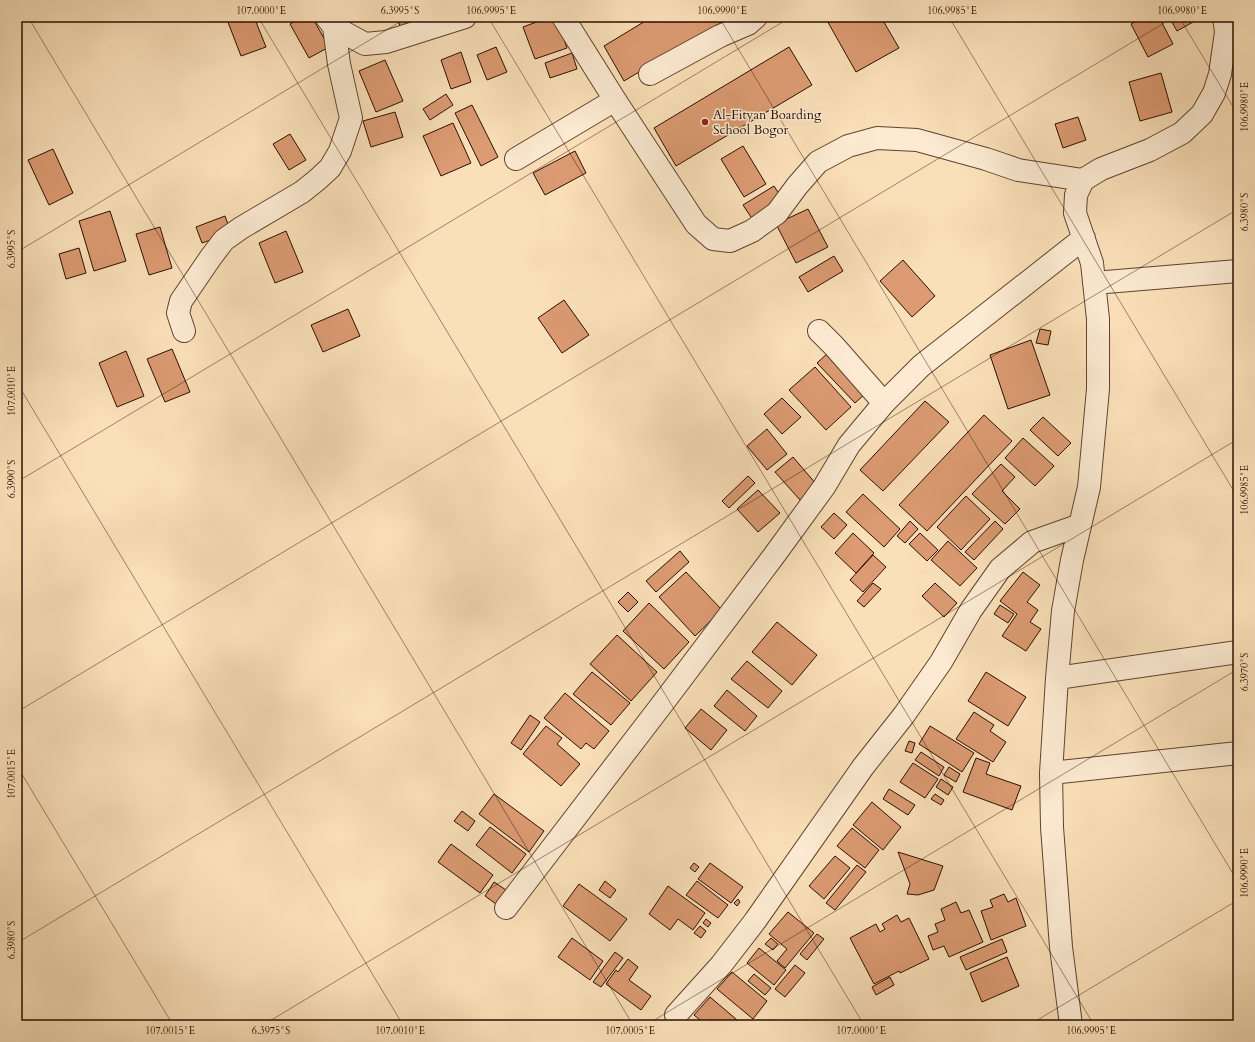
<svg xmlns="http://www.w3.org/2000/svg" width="1255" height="1042" viewBox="0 0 1255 1042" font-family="Cardo,serif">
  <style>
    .building { fill: #dc9b72; stroke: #2c0d00 }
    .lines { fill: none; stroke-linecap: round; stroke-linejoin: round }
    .minor-casing { stroke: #60422e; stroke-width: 24 }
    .minor { stroke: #fcebd2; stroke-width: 22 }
    .ticks { fill: none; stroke: #2c0d00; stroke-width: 1; stroke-opacity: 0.45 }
    .poi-dot { fill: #8f2418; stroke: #fcebd2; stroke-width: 1.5 }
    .labels { text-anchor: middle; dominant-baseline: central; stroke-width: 3; stroke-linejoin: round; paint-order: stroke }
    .poi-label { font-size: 13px; fill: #2c0d00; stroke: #fcebd2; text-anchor: start }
    .neatline { fill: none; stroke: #2c0d00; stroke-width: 1.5 }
    .ticks-label { font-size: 10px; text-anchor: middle; fill: #2c0d00 }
  </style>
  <rect width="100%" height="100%" fill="#fae0b9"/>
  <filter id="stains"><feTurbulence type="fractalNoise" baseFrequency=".005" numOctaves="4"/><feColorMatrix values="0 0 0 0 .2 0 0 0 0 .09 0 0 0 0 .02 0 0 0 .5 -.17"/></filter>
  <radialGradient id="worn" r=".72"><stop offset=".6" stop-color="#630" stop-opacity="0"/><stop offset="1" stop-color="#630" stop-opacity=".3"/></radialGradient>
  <path class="building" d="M226 17H254L266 47 241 56Z
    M303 17H312L329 47 309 58 290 24Z
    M397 17H437L403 35Z
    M550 17H556L567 48 535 59 523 27Z
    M652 17H731L624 81 604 46Z
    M825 17H881L899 48 856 72Z
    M1144 17H1159L1173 44 1148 57 1131 24Z
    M1169 17H1202L1177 31Z
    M496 47 507 72 487 80 477 55Z
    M789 47 812 85 676 166 654 128Z
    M461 52 471 82 451 89 441 60Z
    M572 53 577 69 550 78 545 63Z
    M385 60 403 101 376 112 359 71Z
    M1161 73 1172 112 1140 121 1129 82Z
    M446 94 453 105 430 120 423 109Z
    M472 105 498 157 481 166 455 113Z
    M395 112 403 137 371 147 363 121Z
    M1078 117 1086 140 1063 148 1055 124Z
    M453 123 471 163 441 176 423 136Z
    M290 134 306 160 289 170 273 144Z
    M743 146 766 184 744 197 721 159Z
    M53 149 73 193 49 205 28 160Z
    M575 151 586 173 545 195 533 173Z
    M774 186 783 200 753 220 743 205Z
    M1234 204H1238V234H1237Z
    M808 209 828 247 796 263 776 224Z
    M110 211 126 261 94 271 79 221Z
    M225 216 231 233 202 243 196 227Z
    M160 227 172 268 149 275 136 234Z
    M286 231 303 272 275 283 259 243Z
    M79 248 86 273 66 279 59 254Z
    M834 256 843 271 808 292 799 277Z
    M903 260 935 296 912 317 880 281Z
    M564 300 589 335 562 353 538 318Z
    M348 309 360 336 323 352 311 325Z
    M1040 329 1051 331 1048 345 1036 343Z
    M1031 340 1050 395 1008 409 990 355Z
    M172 349 190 392 165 402 147 359Z
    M126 351 144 396 117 407 99 363Z
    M828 353 865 394 855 403 817 363Z
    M815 367 851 407 826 430 789 390Z
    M782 398 801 417 782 434 764 414Z
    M925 401 949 422 883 491 860 470Z
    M984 415 1012 441 927 531 899 505Z
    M1043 417 1071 443 1058 456 1030 430Z
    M767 429 787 454 767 470 747 446Z
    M1023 438 1054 466 1035 486 1005 458Z
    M793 457 817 485 800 500 775 472Z
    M1001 464 1015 477 1002 491 1020 509 1005 524 972 494Z
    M748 476 755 483 729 508 722 501Z
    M758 490 780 513 758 532 737 509Z
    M863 494 900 529 884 547 846 512Z
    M966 496 990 519 961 550 937 527Z
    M834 513 847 525 834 539 821 527Z
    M910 521 918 529 905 543 897 536Z
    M995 521 1003 529 974 560 965 552Z
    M853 533 874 553 856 573 835 553Z
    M920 533 938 550 927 561 909 544Z
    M948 541 977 568 960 586 931 560Z
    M680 551 689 562 656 592 646 581Z
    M873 555 886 567 863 592 850 580Z
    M686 572 722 610 695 636 659 597Z
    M1023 572 1040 585 1027 602 1038 610 1030 622 1041 629 1026 651 1002 636 1017 614 1000 601Z
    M873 583 881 589 864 607 857 601Z
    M935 583 957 603 944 617 922 596Z
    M628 592 638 602 628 612 618 602Z
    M649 603 689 642 664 669 623 631Z
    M1000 605 1014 614 1008 623 994 614Z
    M777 622 817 655 792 685 752 652Z
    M617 635 657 672 631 701 590 664Z
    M747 661 782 691 768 708 731 679Z
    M592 672 630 703 611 725 573 694Z
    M986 672 1026 697 1008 726 968 701Z
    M727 690 757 716 745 731 714 706Z
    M565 693 609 731 594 749 586 743 581 749 544 718Z
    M701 709 727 730 711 750 685 728Z
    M974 712 994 725 990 731 1006 742 993 762 956 739Z
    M530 715 540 722 521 750 511 743Z
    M546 726 562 738 557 744 580 764 561 786 523 754Z
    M930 726 974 753 962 772 919 744Z
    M909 741 915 743 912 753 905 751Z
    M921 752 944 767 939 776 915 760Z
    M976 758 990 763 986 774 1021 786 1012 810 963 792Z
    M913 763 938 779 925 798 900 782Z
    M949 767 960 774 956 782 944 775Z
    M941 779 953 787 948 795 936 787Z
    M889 789 915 805 908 815 883 799Z
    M494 794 544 831 529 852 479 814Z
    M935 794 944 800 941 805 931 799Z
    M872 802 901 827 883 850 853 825Z
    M462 811 475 821 468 831 454 821Z
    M490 827 526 854 512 873 476 845Z
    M852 828 879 850 865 868 837 846Z
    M451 844 493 875 480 893 438 862Z
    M898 852 943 866 934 890 918 895 907 894 910 884Z
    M835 856 850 868 824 899 809 886Z
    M694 863 699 867 695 872 690 868Z
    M710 863 743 887 731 903 698 879Z
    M857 865 866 872 835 910 826 903Z
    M605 881 616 890 610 898 599 890Z
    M697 881 728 905 718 918 686 895Z
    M494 882 506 890 496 904 485 896Z
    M579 884 627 919 610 941 563 906Z
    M668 886 705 913 693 930 678 919 670 930 649 914Z
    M1004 894 1008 902 1016 898 1026 926 991 940 981 911 993 907 990 900Z
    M738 899 740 902 737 906 734 903Z
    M956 902 961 913 969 910 983 942 949 957 944 946 933 950 928 936 938 932 935 924 945 920 941 909Z
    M788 912 814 933 785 968 777 961 787 949 769 934Z
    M897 915 901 922 909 918 929 959 900 973 899 971 874 984 850 938 876 924 880 932 885 929 882 924Z
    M706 919 711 923 708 927 703 923Z
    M700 926 706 931 701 938 694 933Z
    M817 934 824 939 807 960 800 954Z
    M572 938 603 961 590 980 558 957Z
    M771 938 778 944 773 950 765 944Z
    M1002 939 1007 952 966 970 960 957Z
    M759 948 786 970 774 985 747 963Z
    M615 952 623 958 601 987 593 982Z
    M1007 957 1019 986 982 1002 970 973Z
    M628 959 638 967 629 980 651 996 641 1010 606 984 616 970 618 972Z
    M795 965 805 973 785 997 775 989Z
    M732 972 767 1001 753 1019 717 989Z
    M754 974 771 988 765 995 748 981Z
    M890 977 894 985 876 995 872 987Z
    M710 997 743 1025H706L694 1015Z"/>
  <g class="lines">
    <g class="minor-casing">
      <path id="minor" d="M327 18 334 27 365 44 386 42 465 17
        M650 74 720 36 748 24 756 17
        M615 100 696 224 713 239 730 241 752 231 777 213 797 186 818 162 848 146 877 138 917 140 986 159 1018 170 1083 180
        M516 159 615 100 563 17
        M1094 283 1238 271
        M184 331 178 313 181 301 211 257 224 240 241 228 302 192 317 180 330 168 340 151 351 118 339 64 334 27
        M819 331 834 346 884 403
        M1057 678 1238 652
        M1051 773 1238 753
        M506 908 663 703 773 557 824 487 849 445 884 403 921 366 1084 238
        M676 1015 721 965 755 921 863 767 904 715 941 662 971 610 1000 569 1032 542 1080 525
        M1071 1025 1061 947 1052 827 1051 773 1057 678 1063 611 1072 560 1089 487 1098 389V319L1092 263 1075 213 1076 195 1083 180 1101 169 1150 150 1182 133 1202 114 1214 93 1220 74 1226 32 1224 17"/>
    </g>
    <use href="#minor" class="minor"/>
  </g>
  <path class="ticks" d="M28 17 633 1025M258 17 864 1025M488 17 1094 1025M719 17 1238 882M949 17 1238 498M1179 17 1238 115M17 22 25 17M17 252 408 17M17 383 403 1025M17 482 791 17M17 712 1174 17M17 766 173 1025M17 943 1238 209M263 1025 1238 439M646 1025 1238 669M1029 1025 1238 900"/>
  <circle class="poi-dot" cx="705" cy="122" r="4"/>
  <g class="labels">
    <g class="poi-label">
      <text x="713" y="115">Al-Fityan Boarding<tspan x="713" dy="15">School Bogor</tspan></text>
    </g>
  </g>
  <rect width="1255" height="1042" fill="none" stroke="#fae0b9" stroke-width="44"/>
  <rect x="22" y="22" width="1211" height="998" class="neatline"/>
  <g class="ticks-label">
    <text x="261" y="14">107.0000°E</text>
    <text x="400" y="14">6.3995°S</text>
    <text x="491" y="14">106.9995°E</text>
    <text x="722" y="14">106.9990°E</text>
    <text x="952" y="14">106.9985°E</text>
    <text x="1182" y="14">106.9980°E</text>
    <text transform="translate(1244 107) rotate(-90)" y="4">106.9980°E</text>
    <text transform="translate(1244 212) rotate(-90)" y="4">6.3980°S</text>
    <text transform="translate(11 249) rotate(-90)" y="4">6.3995°S</text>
    <text transform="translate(11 391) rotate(-90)" y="4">107.0010°E</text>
    <text transform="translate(11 479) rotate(-90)" y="4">6.3990°S</text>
    <text transform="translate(1244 490) rotate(-90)" y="4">106.9985°E</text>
    <text transform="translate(1244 672) rotate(-90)" y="4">6.3970°S</text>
    <text transform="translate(11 774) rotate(-90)" y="4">107.0015°E</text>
    <text transform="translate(1244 873) rotate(-90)" y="4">106.9990°E</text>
    <text transform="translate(11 940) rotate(-90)" y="4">6.3980°S</text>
    <text x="170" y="1034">107.0015°E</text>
    <text x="271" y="1034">6.3975°S</text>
    <text x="400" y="1034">107.0010°E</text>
    <text x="630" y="1034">107.0005°E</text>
    <text x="861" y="1034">107.0000°E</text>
    <text x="1091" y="1034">106.9995°E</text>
  </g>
  <rect width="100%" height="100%" filter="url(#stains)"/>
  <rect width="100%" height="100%" fill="url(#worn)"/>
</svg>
